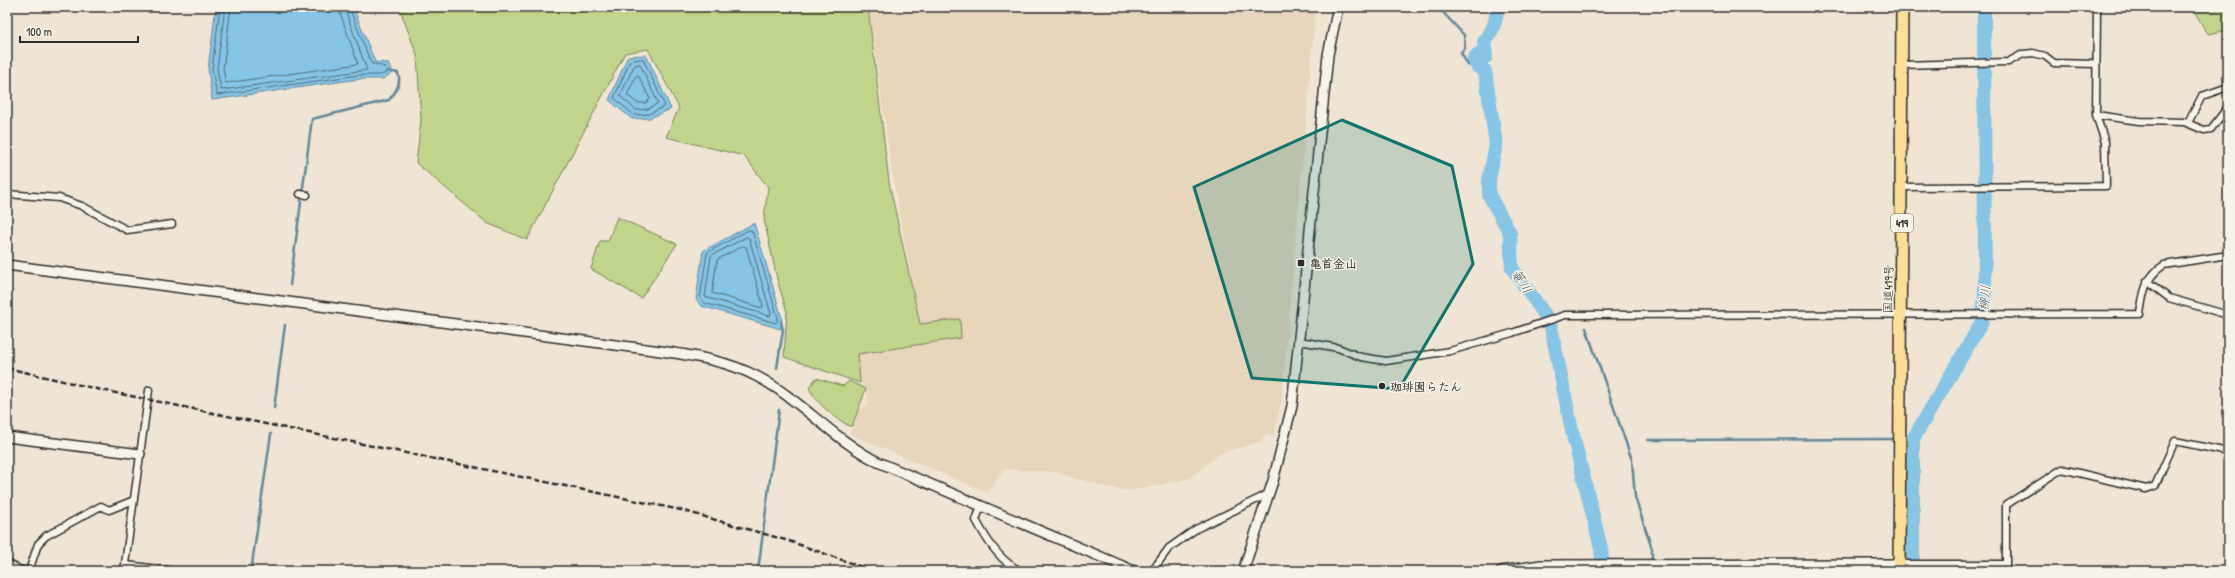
<svg xmlns="http://www.w3.org/2000/svg" width="2235" height="578" viewBox="0 0 2235 578" font-family="'Patrick Hand','Klee One',sans-serif">
  <style>
    .built { fill: #e7d5bc }
    .green { fill: #c0d58a; stroke: #76805a }
    .water { fill: #86c5e6; stroke: #62879b }
    .lines { fill: none; stroke-linecap: round; stroke-linejoin: round }
    .shore { stroke: #4f6976; stroke-width: 1 }
    .stream { stroke: #62879b; stroke-width: 2.5 }
    .river { stroke: #86c5e6; stroke-width: 14 }
    .street-casing { stroke: #2b2b2b; stroke-width: 9 }
    .secondary-casing { stroke: #2b2b2b; stroke-width: 12 }
    .highway-casing { stroke: #2b2b2b; stroke-width: 14 }
    .street { stroke: #f7f3e8; stroke-width: 6 }
    .secondary { stroke: #f7f3e8; stroke-width: 9 }
    .highway { stroke: #fcde96; stroke-width: 11 }
    .rail { stroke: #2b2b2b; stroke-width: 2.5; stroke-dasharray: 6 3; stroke-linecap: butt }
    .marked { fill: #0f766e; fill-opacity: 0.2; stroke: #0f766e; stroke-width: 3; stroke-linejoin: round }
    .poi-dot { fill: #2b2b2b; stroke: #f7f3e8; stroke-width: 1.5 }
    .labels { text-anchor: middle; dominant-baseline: central; stroke-width: 3; stroke-linejoin: round; paint-order: stroke }
    .shield { fill: #f7f3e8; stroke: #686764; stroke-width: 1 }
    .shield-label { font-size: 11px; font-weight: bold; fill: #2b2b2b }
    .poi-label { font-size: 12px; font-weight: bold; fill: #2b2b2b; stroke: #f7f3e8; text-anchor: start }
    .street-label { font-size: 12px; fill: #2b2b2b; stroke: #f7f3e8 }
    .water-label { font-size: 13px; font-style: italic; fill: #465963; stroke: #f7f3e8 }
  </style>
  <rect width="100%" height="100%" fill="#f0e5d4"/>
  <filter id="ink" filterUnits="userSpaceOnUse"><feTurbulence type="fractalNoise" baseFrequency=".025" numOctaves="2"/><feDisplacementMap in="SourceGraphic" scale="8" xChannelSelector="R" yChannelSelector="G"/><feConvolveMatrix kernelMatrix="1 2 1 2 8 2 1 2 1" color-interpolation-filters="sRGB"/></filter>
  <g filter="url(#ink)">
    <path class="built" d="M869 7H1316L1282 398 1274 435H1265L1260 442 1223 452 1188 479 1129 491 1098 485 1055 472 1003 469 989 493 850 434 859 408 868 405 867 389 860 383 858 354 961 338 960 319 920 325 891 166Z"/>
    <path class="green" d="M399 7H868L889 182 920 324 960 319 961 338 858 354 860 383 784 357 787 312 777 279 764 219 768 187 744 156 666 137 679 108 648 49 625 53 527 240 487 223 416 163 421 120 417 55Z
      M2193 7H2223L2228 21V30L2209 34 2205 31C2202 22 2196 17 2193 7Z
      M617 217 677 244 641 298 591 269 600 241H608Z
      M816 378 843 386 849 381 866 389 852 426H849C833 416 818 405 809 388Z"/>
    <path class="water" d="M216 7H353L375 62 388 63 392 73 383 79H359L212 100 208 69Z
      M646 55 671 109 650 118 632 119 609 100 628 56Z
      M754 223 782 318 781 329 701 306 696 299 703 251Z"/>
    <g class="lines">
      <path class="shore" d="M220 7 212 69 217 95 359 75H381L386 73 385 67 371 63 349 7
        M225 7 217 69 221 90 367 70 344 7
        M231 7 223 69 226 83 358 64 338 7
        M643 59 665 106 649 114 634 115 614 98 630 61Z
        M640 64 658 103 648 109 636 110 620 96 634 66Z
        M638 75 650 99 646 103H637L627 95 636 76Z
        M749 230 752 231 778 318 776 323 704 303 700 298 707 253Z
        M747 237 749 238 771 314 770 316 705 297 711 256Z
        M743 246 746 247 763 305 762 308 712 293 717 260Z"/>
      <path class="stream" d="M1426 7 1432 10V7
        M1438 7 1464 35 1465 48 1461 53 1468 65 1477 66
        M290 285 312 119 389 100C396 92 402 83 398 73L388 71
        M1586 328 1632 460 1635 497 1652 549V563
        M777 368 783 330 781 322
        M274 408 285 325
        M1648 440 1894 439
        M251 571 271 434
        M758 571 779 410"/>
      <path class="river" d="M1497 7C1497 21 1493 31 1484 42L1486 57 1477 55 1474 59 1477 66 1485 71 1496 144 1489 180V195L1510 233 1512 268 1550 322 1572 431 1601 548 1603 571
        M1913 571V439L1982 322 1985 297 1984 7"/>
      <g class="street-casing">
        <path id="street" d="M1902 65 2008 62 2023 54 2033 53 2045 56 2054 63 2096 64
          M2096 115 2139 121 2184 122 2204 130 2211 129 2228 107
          M2188 123 2202 96 2228 87
          M1902 187 2106 186 2105 142 2096 115 2097 7
          M7 194 59 198 82 206 127 230 172 224
          M300 194 307 195
          M2147 281 2169 298 2228 315
          M1300 341 1338 348 1361 357 1386 361 1450 351 1512 333 1565 315 2140 314C2143 293 2145 277 2164 265L2228 255
          M981 506 976 520C986 539 1001 564 1022 571
          M7 563 23 571
          M1899 564H2006
          M126 565 175 571
          M29 571 38 544 46 536 101 506 109 510 134 500
          M124 571 149 390
          M1152 571 1169 548 1196 529 1268 494
          M2006 571V505L2062 469 2146 489 2155 486 2175 441 2228 452"/>
      </g>
      <g class="secondary-casing">
        <path id="secondary" d="M7 265 661 351C695 356 728 361 758 377 801 400 833 439 878 462L1134 571
          M7 437 140 454
          M1243 571 1273 481 1292 406 1328 55 1338 7
          M1501 571 1541 565 1899 564"/>
      </g>
      <g class="highway-casing">
        <path id="highway" d="M1899 571 1902 7"/>
      </g>
      <use href="#street" class="street"/>
      <use href="#secondary" class="secondary"/>
      <use href="#highway" class="highway"/>
      <path class="rail" d="M7 368 97 389 681 510 789 541 873 571"/>
    </g>
  </g>
  <path class="marked" d="M1342 120 1452 166 1473 264 1399 389 1252 378 1194 187Z"/>
  <g class="poi-dot">
    <rect x="1297" y="259" width="8" height="8" rx="2"/>
    <circle cx="1382" cy="386" r="4"/>
  </g>
  <g class="labels">
    <rect class="shield" x="1891" y="214" width="22" height="18" rx="3"/>
    <g class="shield-label">
      <text x="1902" y="223">419</text>
    </g>
    <g class="poi-label">
      <text x="1309" y="263">亀首金山</text>
      <text x="1390" y="386">珈琲園らたん</text>
    </g>
    <g class="street-label">
      <text transform="translate(1888 289) rotate(-89)">国道419号</text>
    </g>
    <g class="water-label">
      <text transform="translate(1522 281) rotate(57)">篭川</text>
      <text transform="translate(1984 298) rotate(-85)">柳川</text>
    </g>
  </g>
  <rect width="2235" height="578" fill="none" stroke="#f7f3e8" stroke-width="24"/>
  <rect x="12" y="12" width="2211" height="554" fill="none" stroke="#2b2b2b" stroke-width="1.5" filter="url(#ink)"/>
  <path d="M20 36v6h118v-6" fill="none" stroke="#2b2b2b" stroke-width="2"/>
  <text x="26" y="36" font-size="12" fill="#2b2b2b" stroke="#f7f3e8" stroke-width="3" paint-order="stroke">100 m</text>
</svg>
